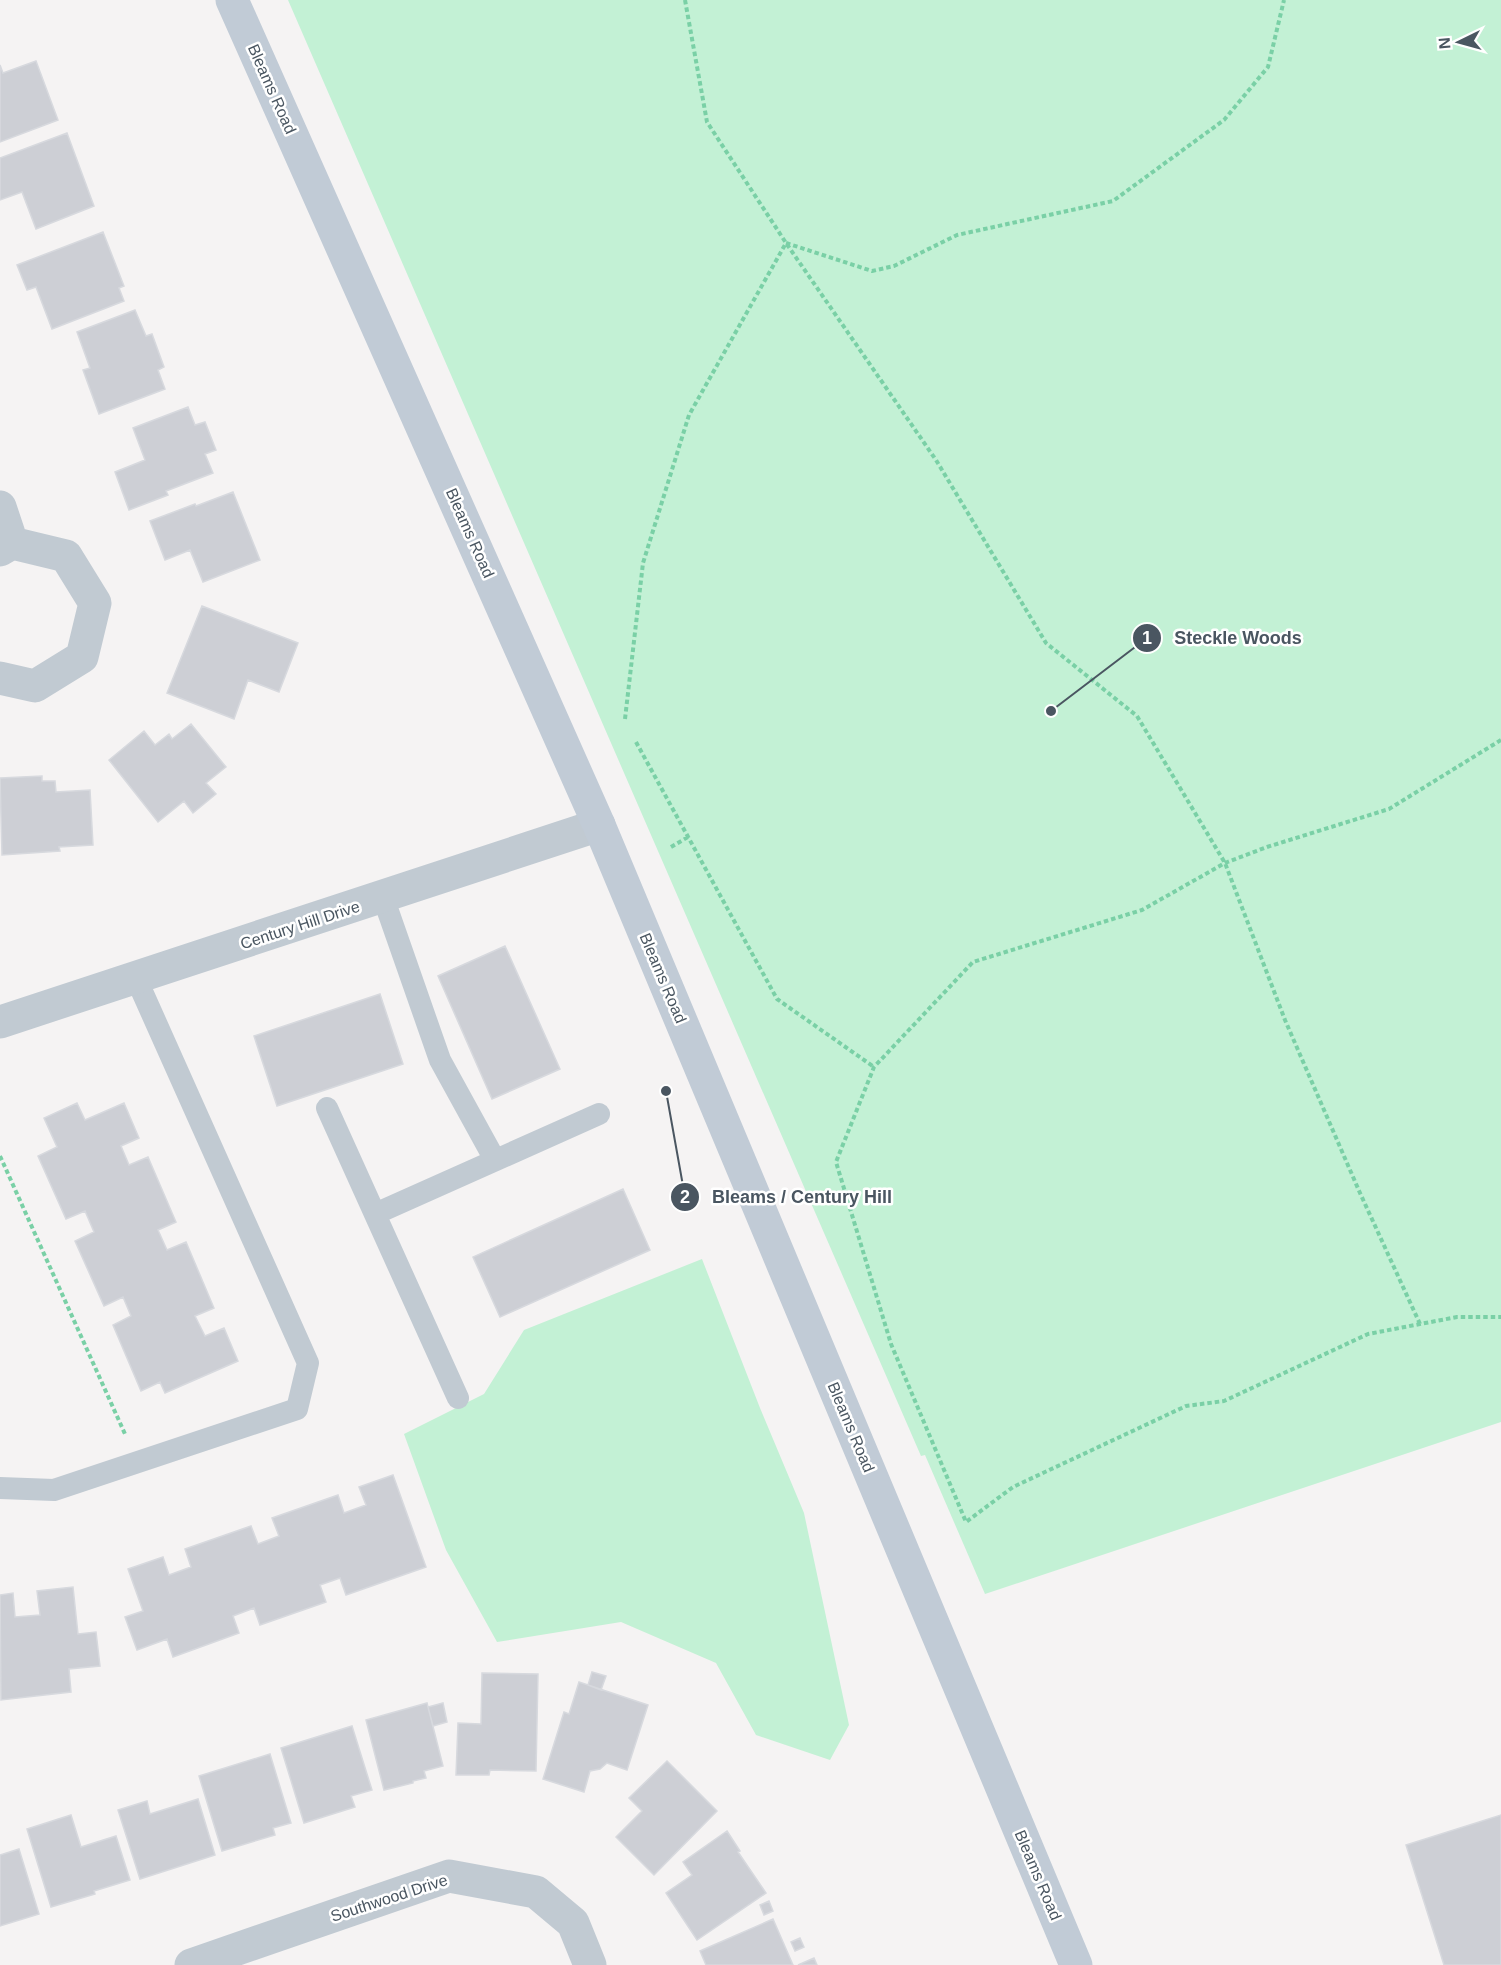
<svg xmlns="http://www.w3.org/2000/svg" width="1501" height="1965" viewBox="0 0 1501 1965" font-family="Helvetica,sans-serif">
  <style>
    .green { fill: #c3f1d5 }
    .building { fill: #cdcfd5; stroke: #d7d9de; stroke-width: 1.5 }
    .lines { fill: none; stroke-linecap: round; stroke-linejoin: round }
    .path { stroke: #7ad0a6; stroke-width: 4; stroke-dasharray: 4.5 3; stroke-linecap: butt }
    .service { stroke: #c1cad2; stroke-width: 22 }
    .minor { stroke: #c1cad2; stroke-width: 33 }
    .secondary { stroke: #c1cbd6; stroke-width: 33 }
    .labels { text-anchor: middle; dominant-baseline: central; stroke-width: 5; stroke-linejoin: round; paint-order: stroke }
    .street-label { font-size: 16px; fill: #4a5661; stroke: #fff }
    .leader { fill: none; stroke: #4a5661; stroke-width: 2 }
    .callout-dot { fill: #4a5661; stroke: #fff; stroke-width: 2 }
    .mark-label { font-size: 18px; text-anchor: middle; font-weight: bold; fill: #fff }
    .callout-label { font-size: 18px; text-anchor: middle; font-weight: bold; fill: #4a5661; stroke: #fff; stroke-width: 5; stroke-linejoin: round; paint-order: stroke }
  </style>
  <rect width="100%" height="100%" fill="#f5f3f3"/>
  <path class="green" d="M288 0H1501V1422L985 1594 925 1455 921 1456Z
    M702 1259 760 1408 804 1513 849 1725 830 1760 756 1735 716 1663 621 1622 497 1642 446 1550 404 1434 484 1394 524 1330Z"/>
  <path class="building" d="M36 61 58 120 0 142V65L3 73Z
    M67 133 94 206 36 229 22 192 0 200V158Z
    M103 232 124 286 119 288 124 301 52 329 36 287 27 290 17 265Z
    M135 310 146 336 152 334 164 367 158 370 165 389 99 414 83 370 90 368 77 332Z
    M188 407 195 425 205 422 216 450 205 454 213 473 166 491 168 495 129 510 115 472 145 460 133 428Z
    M233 492 260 560 203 582 190 550 165 560 150 521 195 504 196 506Z
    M202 606 298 643 279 692 248 680 234 719 167 693Z
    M191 724 226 767 206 783 216 794 193 813 184 801 158 822 109 760 144 731 155 745 169 734 172 739Z
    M42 776V781H55L56 792 90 790 93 845 59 847 60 851 2 855 0 778Z
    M505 946 560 1069 492 1099 438 976Z
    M380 994 403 1064 277 1106 254 1036Z
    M77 1103 85 1120 124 1103 139 1138 121 1146 129 1165 148 1157 176 1222 158 1230 167 1250 186 1242 214 1308 195 1316 205 1336 224 1328 238 1361 165 1393 160 1382 141 1391 113 1325 131 1316 123 1297 104 1306 75 1241 94 1232 85 1211 66 1219 38 1156 57 1147 44 1118Z
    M623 1189 650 1250 500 1317 473 1257Z
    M393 1475 426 1567 346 1595 340 1578 320 1585 326 1602 260 1625 254 1608 233 1616 239 1633 173 1657 167 1639 137 1650 125 1617 143 1611 128 1569 163 1557 169 1575 191 1567 185 1549 251 1526 258 1544 279 1536 272 1518 338 1495 344 1513 366 1505 359 1487Z
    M73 1587 78 1634 96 1632 100 1666 69 1669 71 1692 1 1700 0 1595 13 1593 15 1617 40 1615 37 1591Z
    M592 1672 606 1676 601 1690 588 1685Z
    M482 1673 538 1674 536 1771 490 1770 489 1775H456L458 1723 481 1724Z
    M579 1682 648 1705 627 1770 607 1763 600 1769 590 1771 584 1792 543 1779 564 1712 569 1714Z
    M427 1703 443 1766 424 1771 426 1778 413 1781V1783L384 1790 366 1720Z
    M443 1703 447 1722 433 1726 428 1707Z
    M352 1726 372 1790 351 1796 355 1807 304 1823 281 1748Z
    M270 1754 291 1823 273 1828 275 1835 222 1851 199 1776Z
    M667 1761 717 1811 654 1875 616 1837 642 1811 629 1798Z
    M198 1799 215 1855 140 1879 118 1810 147 1801 150 1814Z
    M71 1815 81 1847 116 1836 130 1880 94 1891 95 1894 51 1907 27 1829Z
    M1501 1815V1965H1444L1406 1845Z
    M727 1831 740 1851 738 1852 766 1893 697 1940 666 1893 692 1875 683 1862Z
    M19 1849 39 1914 0 1926V1855Z
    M769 1901 773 1911 764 1915 760 1905Z
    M773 1919 793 1965H706L700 1951Z
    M800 1938 804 1947 795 1951 791 1942Z
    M814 1958 817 1965H798Z"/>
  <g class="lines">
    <path class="path" d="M685 0 707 122 786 243 936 460 1046 643 1137 716 1225 863 1285 1020 1360 1193 1420 1324
      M786 243 872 271 894 266 957 235 1113 201 1224 120 1268 67 1284 0
      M625 719 643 563 689 415 786 243
      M1501 740 1389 809 1267 847 1225 863 1142 910 973 962 874 1067 836 1162 891 1344 966 1522 1013 1487 1186 1406 1224 1401 1368 1334 1457 1317H1501
      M636 742 777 999 874 1067
      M671 847 688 837
      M0 1156 125 1434"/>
    <path class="service" d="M383 897 440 1060 495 1160
      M327 1108 458 1398
      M375 1214 599 1114
      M0 1488 54 1490 297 1409 308 1363 136 978"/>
    <path class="minor" d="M0 507 12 543
      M0 550 12 543 66 556 95 603 82 657 35 686 0 678
      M0 1022 599 825
      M191 1965 449 1876 536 1892 573 1923 590 1965"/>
    <path class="secondary" d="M232 0 599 825 1076 1965"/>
  </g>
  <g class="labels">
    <g class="street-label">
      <text transform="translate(272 89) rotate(66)">Bleams Road</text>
      <text transform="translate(470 533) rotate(66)">Bleams Road</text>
      <text transform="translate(300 925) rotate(-18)">Century Hill Drive</text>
      <text transform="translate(663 978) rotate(67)">Bleams Road</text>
      <text transform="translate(851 1427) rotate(67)">Bleams Road</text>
      <text transform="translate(1038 1875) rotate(67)">Bleams Road</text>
      <text transform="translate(389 1898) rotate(-18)">Southwood Drive</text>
    </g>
  </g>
  <path class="leader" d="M1051 711L1147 638M666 1091L685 1197"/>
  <g class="callout-dot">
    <circle cx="1051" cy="711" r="6"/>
    <circle cx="666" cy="1091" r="6"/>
    <circle cx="1147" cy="638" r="15"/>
    <circle cx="685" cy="1197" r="15"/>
  </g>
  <g class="mark-label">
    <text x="1147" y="644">1</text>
    <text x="685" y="1203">2</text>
  </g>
  <g class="callout-label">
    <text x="1238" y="644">Steckle Woods</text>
    <text x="802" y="1203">Bleams / Century Hill</text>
  </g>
  <g transform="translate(1459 42) rotate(265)" stroke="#ffffff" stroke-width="4.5" paint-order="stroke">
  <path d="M0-4.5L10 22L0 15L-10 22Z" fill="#4a5661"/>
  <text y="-9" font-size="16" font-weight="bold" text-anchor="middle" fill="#4a5661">N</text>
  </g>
</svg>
